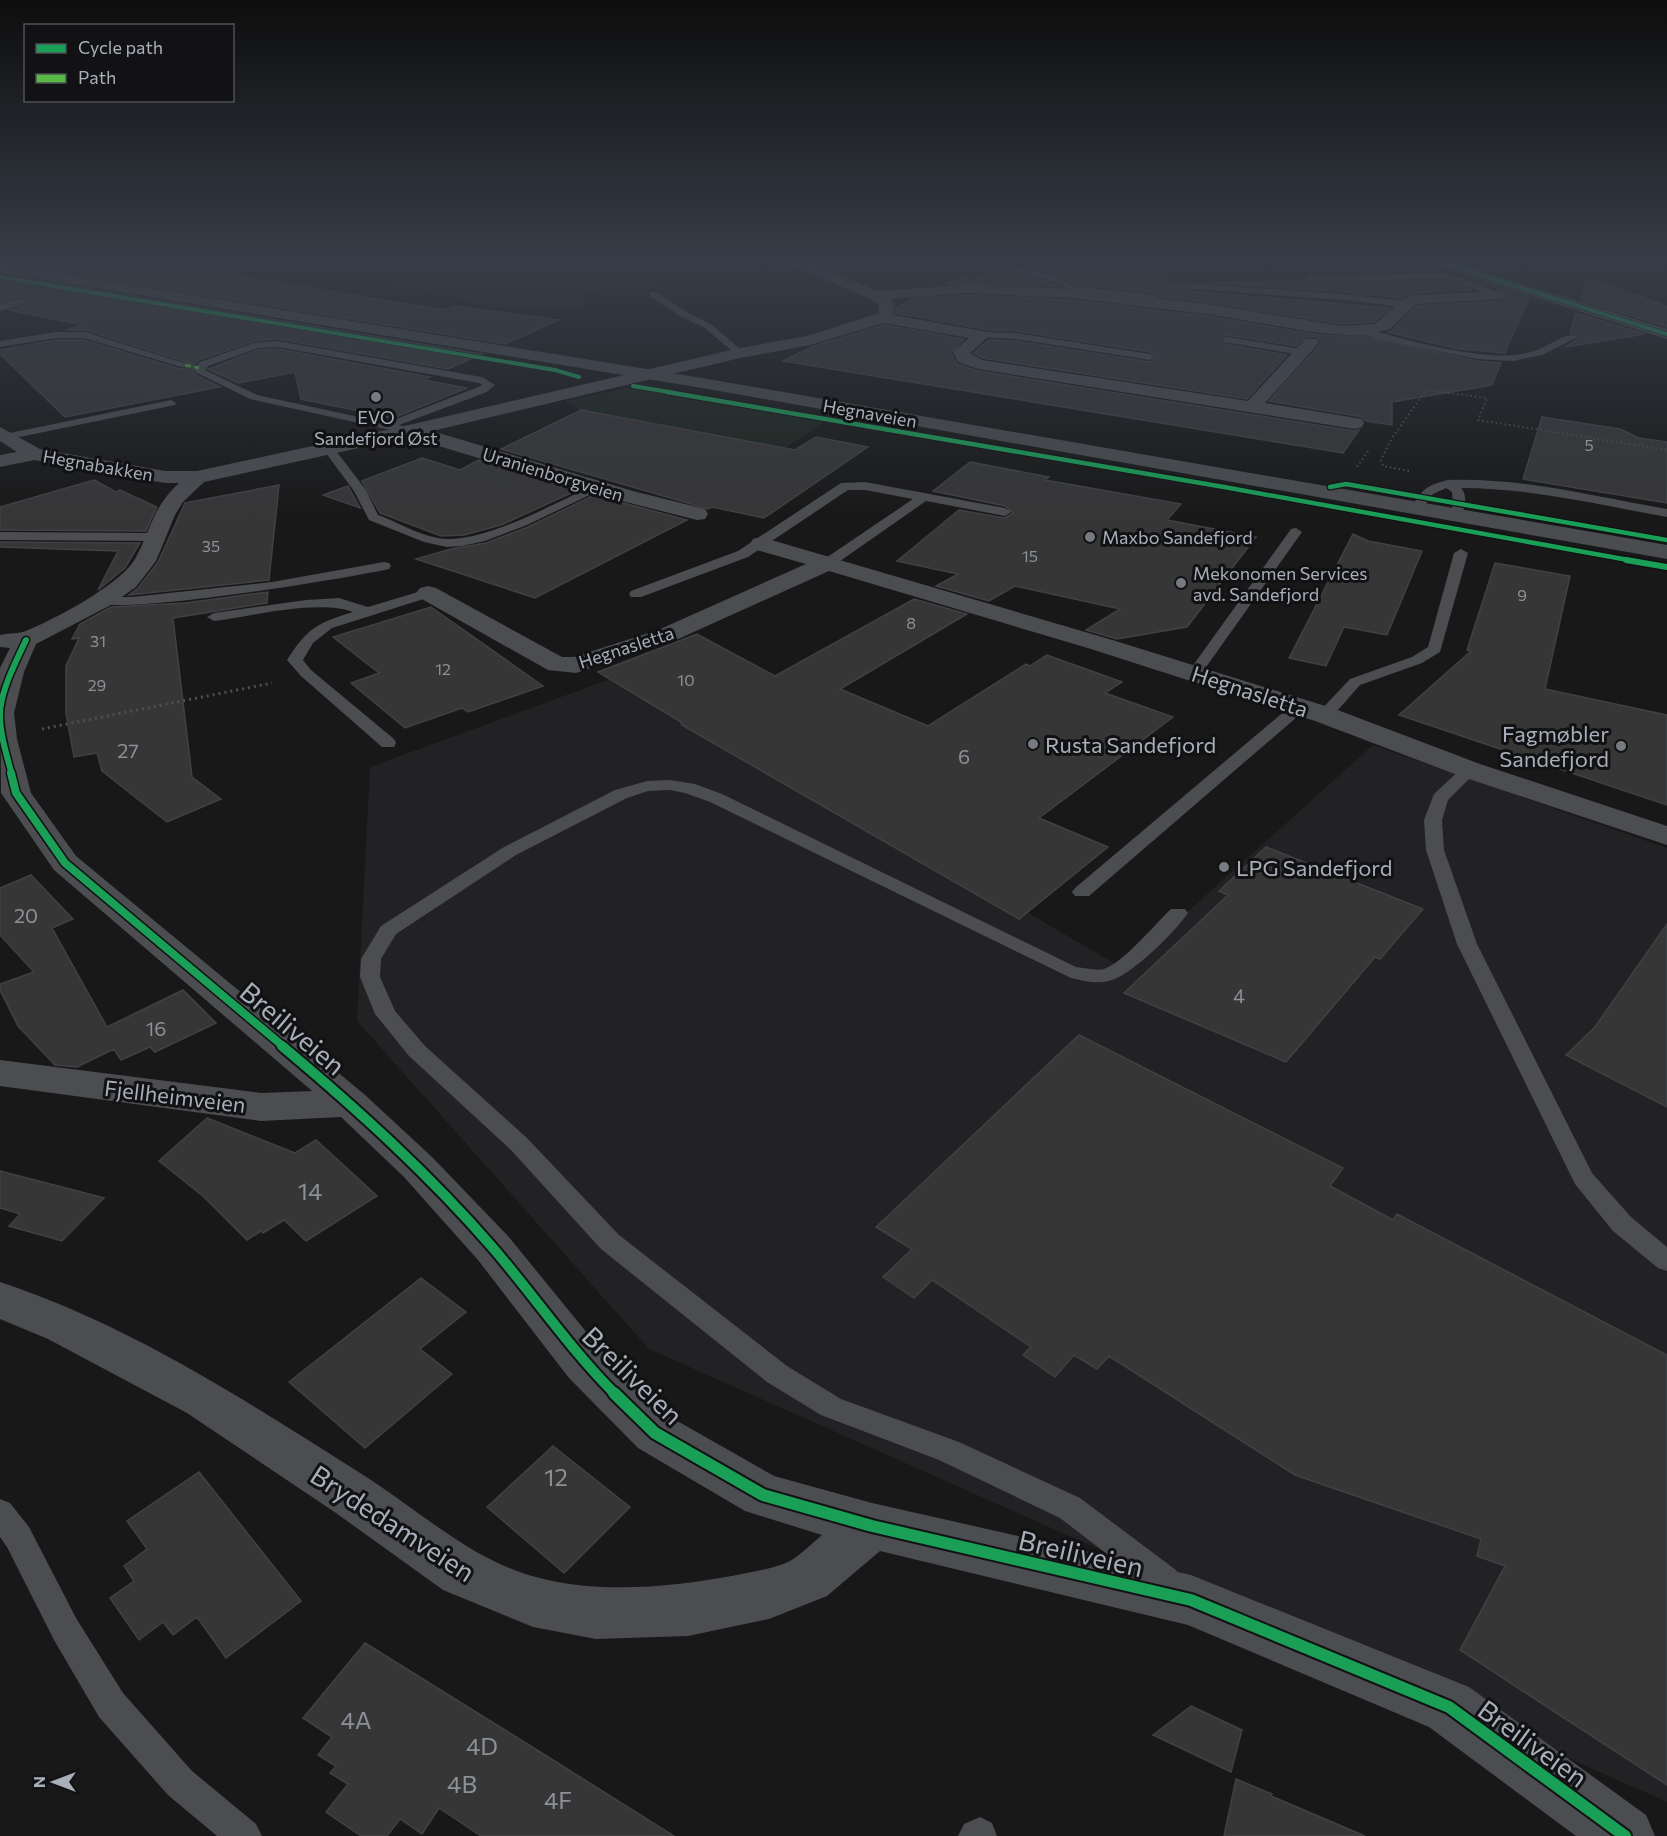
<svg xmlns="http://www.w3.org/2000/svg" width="1667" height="1836" viewBox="0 0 1667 1836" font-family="Commissioner,sans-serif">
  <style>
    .built { fill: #222224 }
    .green { fill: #1d251e }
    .building { fill: #363637; stroke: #404144; stroke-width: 1.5 }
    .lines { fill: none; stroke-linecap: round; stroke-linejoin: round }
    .path-far2 { stroke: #4e4f53; stroke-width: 1.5; stroke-dasharray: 1.5 2; stroke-linecap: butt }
    .path-far1 { stroke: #4e4f53; stroke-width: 2; stroke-dasharray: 1.5 3; stroke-linecap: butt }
    .path { stroke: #4e4f53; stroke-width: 3; stroke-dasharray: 2 4; stroke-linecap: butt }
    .service { fill: #4c4d51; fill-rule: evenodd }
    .minor { fill: #4c4d51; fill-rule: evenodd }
    .tertiary { fill: #4c4d51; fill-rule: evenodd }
    .secondary { fill: #4a4c4f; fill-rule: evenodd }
    .quiet { stroke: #58b947; stroke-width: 3; stroke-dasharray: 6 3; stroke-linecap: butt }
    .cycleway-far5-casing { stroke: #121214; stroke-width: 5 }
    .cycleway-far4-casing { stroke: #121214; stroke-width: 7 }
    .cycleway-far3-casing { stroke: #121214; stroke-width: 9 }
    .cycleway-far2-casing { stroke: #121214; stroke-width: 11 }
    .cycleway-far1-casing { stroke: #121214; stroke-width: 14 }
    .cycleway-casing { stroke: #121214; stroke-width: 16 }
    .cycleway-far5 { stroke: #1a9f57; stroke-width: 4 }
    .cycleway-far4 { stroke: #1a9f57; stroke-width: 4.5 }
    .cycleway-far3 { stroke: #1a9f57; stroke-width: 6 }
    .cycleway-far2 { stroke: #1a9f57; stroke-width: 8 }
    .cycleway-far1 { stroke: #1a9f57; stroke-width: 10 }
    .cycleway { stroke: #1a9f57; stroke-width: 12 }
    .poi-dot { fill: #767a81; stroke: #121214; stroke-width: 2 }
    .labels { text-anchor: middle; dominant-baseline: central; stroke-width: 6; stroke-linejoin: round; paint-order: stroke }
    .far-number-label { font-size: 16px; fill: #8c9198 }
    .far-street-label { font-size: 18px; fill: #a8afb9; stroke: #121214 }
    .far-poi-label { font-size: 18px; fill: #a8afb9; stroke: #121214; text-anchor: start }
    .number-label { font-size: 20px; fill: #8c9198 }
    .street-label { font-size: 22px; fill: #a8afb9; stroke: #121214 }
    .poi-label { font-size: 22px; fill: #a8afb9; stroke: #121214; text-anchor: start }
    .near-number-label { font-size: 24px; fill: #8c9198 }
    .near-street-label { font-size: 27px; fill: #a8afb9; stroke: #121214 }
  </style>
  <rect width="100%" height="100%" fill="#181818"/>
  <path class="built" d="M621 675 1124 969 1373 745 1667 848V1802L649 1349 357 1021 370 767Z"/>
  <path class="green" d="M208 261H695L719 267 724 271C680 290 628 279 583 295L585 301 581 307C504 320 442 292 368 280 315 272 261 272 208 261Z
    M627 388 653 390 828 420 785 448 581 410 565 401Z"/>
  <path class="building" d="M0 261H57L65 267 55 271Z
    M77 261H253L254 267 231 275 445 310 455 306 559 320 505 344 73 274 82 268Z
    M1038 261H1112L1174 269 1161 284 1190 283 1191 291 1390 308 1374 322 1342 324 1207 302 1161 297 1150 292 1079 285 1054 273 1021 266Z
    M1002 271 1019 277 1047 281 1058 286 946 284 965 276 972 280Z
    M0 274 482 354 448 369 278 339 254 341 199 360 192 366 194 374 220 387 65 417 0 354V350L56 340H84L180 369 190 367 192 364 86 330H66L83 325 9 310 26 305 27 299 21 296 0 303Z
    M1587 278 1667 306V327L1581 300Z
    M1470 279 1529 297 1505 353 1458 349 1387 332 1392 331 1417 306 1500 301 1509 296 1501 289Z
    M1305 281 1308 283 1449 281 1472 290 1413 293 1400 298 1344 292 1211 283Z
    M967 295 1071 300 1207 316 1319 335 1366 337 1477 361 1501 363 1492 385 1392 402V425L1366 421 1362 417 1269 401 1319 346 1321 341 1317 337H1305L1296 346 1227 335 1222 337 1224 344 1287 355 1247 399 983 358 974 353 988 340 1016 341 1150 362 1157 356 1150 352 1016 331 989 330 895 313 896 308 914 299Z
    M1576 313 1645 334 1565 347 1580 338 1579 335 1570 333Z
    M884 325 964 339 951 353 957 364 978 371 1355 431 1359 430 1343 453 783 361 814 346Z
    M278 349 430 377 423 380 467 388 393 418 301 399 295 372 238 383 208 369 258 350Z
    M581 410 795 450 816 437 868 447 764 518 712 507 708 509 501 449Z
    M1542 417 1620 429 1639 438 1667 442V503L1523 479Z
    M422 458 460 470 479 460 578 490 501 525 464 535 441 536 380 513 362 481Z
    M970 462 1049 477 1045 480 1181 504 1167 520 1256 537 1187 627 1117 639 1086 630 1120 609 1015 586 989 601 936 586 958 574 897 561 959 510 1005 518 1013 513 1005 506 933 491Z
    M94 480 116 492 120 490 157 507 146 531 0 530V507Z
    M279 485 269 580 129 595 138 588 158 562 185 503Z
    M348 486 360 508 323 495Z
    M594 495 687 520 535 598 416 559 451 549 486 543 528 527Z
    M1353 534 1368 541 1422 551 1387 635 1344 627 1326 666 1289 658Z
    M0 542 140 543 125 568 98 590 118 551 0 547Z
    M1495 563 1570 576 1545 689 1667 715V805L1399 715 1471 651 1467 650Z
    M268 592 267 603 173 618 192 777 221 799 167 822 102 771 97 753 74 757 66 713V666L79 638 72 639 80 624 111 607 185 603Z
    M914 599 967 614 840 689 928 726 1026 664 1030 666 1047 655 1122 682 1105 693 1173 717 1039 818 1108 847 1019 919 682 725 681 722 598 672 697 634 775 676Z
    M431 607 543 686 468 712 462 708 405 728 351 683 379 673 333 637Z
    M1266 847 1423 909 1380 959 1375 957 1286 1062 1124 993 1228 895 1219 891Z
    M31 875 73 919 52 928 107 1027 183 990 216 1023 155 1052 150 1047 121 1060 114 1049 77 1067 55 1065 18 1026 0 990V984L34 972 0 935V888Z
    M1667 924V1107L1566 1055 1595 1027Z
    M1079 1035 1343 1168 1330 1186 1393 1220 1397 1214 1667 1355V1785L1460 1650 1505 1566 1477 1556 1481 1539 1295 1475 1109 1356 1097 1369 1074 1355 1055 1377 1023 1355 1031 1347 932 1280 914 1298 883 1277 912 1249 876 1227Z
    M207 1118 295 1153 316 1140 377 1196 306 1241 284 1220 263 1233 261 1231 247 1240 204 1197 159 1161Z
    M0 1171 104 1198 62 1241 9 1226 20 1214 0 1208Z
    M421 1278 466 1312 420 1349 452 1374 365 1448 289 1382Z
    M553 1446 630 1507 564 1573 487 1507Z
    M199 1472 301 1601 226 1658 197 1617 173 1635 163 1622 139 1640 110 1598 134 1581 124 1566 147 1549 127 1521Z
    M365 1643 537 1750 674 1836H481L439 1808 422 1834 400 1819 387 1836H361L326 1812 348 1784 330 1773 336 1766 318 1755 332 1737 303 1718Z
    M1191 1706 1242 1730 1231 1772 1153 1735Z
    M1236 1779 1272 1794 1271 1796 1365 1836H1224Z"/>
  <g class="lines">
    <path class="path-far2" d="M1424 393 1426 390 1451 393"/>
    <path class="path-far1" d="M1439 392 1487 398 1478 420 1667 450
      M1357 467 1368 451
      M1409 471 1383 466 1381 460 1392 438 1425 392"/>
    <path class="path" d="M42 729 272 683"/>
    <path class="service" d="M59 261H74L80 268 56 279H50V275L71 267Z
      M1007 261H1015L1011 266 1053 275 1078 287 1150 294 1159 298 1161 303 1157 306 1148 299 1076 292 1048 279 1019 275 1003 269 1002 267Z
      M1450 273 1504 295 1497 297 1449 279 1308 281 1304 278 1308 275Z
      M1194 284 1344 294 1403 301 1407 304 1403 307 1344 300 1191 289V285Z
      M650 292H656L686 312 711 324 745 353 737 355 705 328 680 316 650 296Z
      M22 298 25 299V303L0 311V305Z
      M1361 327C1401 339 1473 359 1514 355 1521 354 1530 353 1537 350 1548 347 1568 330 1578 337L1542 355 1513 361 1477 359 1376 339 1358 332V328Z
      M56 332H85L190 365 181 367 84 338H56L0 347V341Z
      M982 332 1016 333 1150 354 1155 357 1150 360 1016 339 979 337V333Z
      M1227 337 1301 349 1306 352 1301 355 1224 342V338Z
      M278 341 482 377 495 385 487 392 399 425 413 429V433L409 434 250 399 195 372 194 368 200 362 254 343ZM278 347 479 383 483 385 386 423 257 395 205 370 208 366 258 348Z
      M171 400 176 403 175 405 5 440 0 438 1 435 5 434Z
      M329 446 333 447 366 490 378 515C400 523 423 538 447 539 490 540 555 503 594 485L598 484 604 488 527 525 485 541 462 546 447 547 424 542 369 520 354 491 323 449Z
      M1448 480C1521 477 1595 497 1667 509V517C1599 505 1530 488 1461 488 1468 495 1465 509 1460 518L1456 519 1450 515 1453 504 1452 492 1446 488 1433 494 1421 511H1413L1411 508C1423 488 1426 486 1448 480Z
      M865 482 1005 508 1011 512 1005 516 926 501 833 566H823L821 563 823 560 913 499 865 490H848L748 557 641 597H631L629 594 631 591 738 551 841 483Z
      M1296 528 1302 532 1199 677H1189L1186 674 1189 671 1291 529Z
      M0 532 156 533 162 537 156 541 0 540Z
      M1461 549 1468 553 1440 652 1422 663 1360 685 1331 718H1319L1317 715 1319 712 1350 679 1412 657 1428 647 1454 553Z
      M384 562 389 563 391 566 389 569C354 577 110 618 94 601L101 597H132L272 582Z
      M428 589 435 593 433 596 332 628 313 643 303 660 311 670 394 739 396 743 394 747H382L301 676 287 660C308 627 318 623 353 612 318 599 253 616 214 621L207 617 214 613 306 600 339 598 368 607Z
      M1299 702 1305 704 1307 707 1305 710 1089 896H1075L1072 892 1075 888 1293 704Z
      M1470 765 1476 766 1478 770 1448 800 1442 820 1444 850 1477 944 1592 1173 1631 1217 1667 1247V1271L1658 1268 1613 1231 1575 1184 1457 944 1426 850 1424 820 1434 794 1464 766Z
      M670 780 695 784 722 794 1076 967C1085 968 1096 971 1104 969 1124 962 1155 924 1171 909H1185L1188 913C1175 932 1131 976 1109 981 1096 984 1084 981 1071 978L710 802 685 793 670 790 648 791 627 798 516 855 396 934 381 959 380 977 395 1011 425 1046 527 1138 619 1235 787 1366 841 1399 959 1442 1080 1498 1176 1570 1180 1580 1176 1590 1165 1595 1154 1590 1060 1518 939 1460 821 1415 767 1382 601 1249 511 1150 409 1056 375 1014 360 977 361 959 381 926 504 847 615 790 647 781Z
      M0 1499 10 1503 29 1527 76 1618 123 1693 192 1771 256 1824 262 1836H217L168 1795 99 1717 54 1640 7 1547 0 1537Z
      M980 1817 992 1823 997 1836H958L964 1824Z"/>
    <path class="minor" d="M789 261H807L877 291 967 285 1071 289 1207 304 1342 326 1375 324 1402 300 1413 295 1500 291 1507 295 1500 299 1416 304 1390 329 1362 336 1319 333 1207 314 1071 298 967 293 890 299 894 303 893 315 988 332 990 335 970 353 982 360 1248 401 1305 339H1317L1319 342 1317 345 1265 403 1362 419 1364 423 1362 427 1355 429 978 369 958 362 953 352 969 338 884 323 810 345 740 358 432 431 633 491 705 509 708 514 705 519 697 520 618 500 409 437 204 482 183 502 175 515 156 561 136 587 109 606 36 644 24 672 14 713 17 739 31 793 76 856 364 1094 432 1157 508 1236 601 1350 672 1418 774 1476 872 1503 1191 1575 1449 1679 1469 1687 1646 1815 1655 1836H1576L1429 1727 1188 1625 880 1551 827 1596 769 1619 688 1636 596 1639 533 1627 443 1590 336 1513 187 1413 48 1339 0 1319V1282C133 1326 251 1404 368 1478 422 1513 470 1558 532 1576 598 1595 672 1587 737 1575 755 1571 774 1569 790 1561 802 1554 812 1543 822 1535L745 1511 638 1448 569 1378 478 1260 404 1177 341 1117 261 1121 0 1086V1060L261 1093 312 1091 54 870 1 793 0 668 10 648 0 647V635C7 633 16 634 23 632 52 621 120 585 135 559 151 530 152 508 179 483H165L34 460 0 467V455L17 452 0 441V427L40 449 165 471H197L409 425 740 348 807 336 879 313V305L870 299 791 264Z
      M761 537 1109 639 1335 709 1480 764 1667 826V845L1460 776 1315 721 1091 649 829 571 676 640 576 673 548 670 420 598 416 593 420 588 428 586 436 588 562 657H574L658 630 806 564 753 549 750 544 753 539Z"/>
    <path class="tertiary" d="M1429 261H1449L1667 329V339L1431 264Z"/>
    <path class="secondary" d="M0 264 708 379 1667 545V559L708 389 0 272Z"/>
    <path class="quiet" d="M185 365 199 368"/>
    <g class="cycleway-far5-casing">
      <path id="cycleway-far5" d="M1436 261 1667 334
        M0 277 555 370 579 377
        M633 386 675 393"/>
    </g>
    <g class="cycleway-far4-casing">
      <path id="cycleway-far4" d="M667 392 1224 487 1634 561
        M1330 487 1346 484 1667 540"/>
    </g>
    <g class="cycleway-far3-casing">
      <path id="cycleway-far3" d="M1626 560 1667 567
        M12 775C7 756 0 735 0 715 0 692 16 661 26 640"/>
    </g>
    <g class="cycleway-far2-casing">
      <path id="cycleway-far2" d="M11 773 16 793 65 863 284 1047"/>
    </g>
    <g class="cycleway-far1-casing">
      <path id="cycleway-far1" d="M282 1046C357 1109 429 1174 493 1248 535 1297 570 1349 616 1395"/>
    </g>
    <g class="cycleway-casing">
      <path id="cycleway" d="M614 1393 655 1433 763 1495 872 1526 1191 1600 1449 1707 1625 1836"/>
    </g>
    <use href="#cycleway-far5" class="cycleway-far5"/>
    <use href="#cycleway-far4" class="cycleway-far4"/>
    <use href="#cycleway-far3" class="cycleway-far3"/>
    <use href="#cycleway-far2" class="cycleway-far2"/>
    <use href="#cycleway-far1" class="cycleway-far1"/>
    <use href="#cycleway" class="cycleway"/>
  </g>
  <linearGradient id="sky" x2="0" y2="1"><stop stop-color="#0d0d0d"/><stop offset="0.5" stop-color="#373d48"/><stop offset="1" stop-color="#373d48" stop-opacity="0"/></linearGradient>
  <rect width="1667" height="518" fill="url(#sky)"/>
  <g class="poi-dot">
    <circle cx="376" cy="397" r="6"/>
    <circle cx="1090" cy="537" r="6"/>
    <circle cx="1181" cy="583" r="6"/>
    <circle cx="1033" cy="744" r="6"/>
    <circle cx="1621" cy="746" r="6"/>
    <circle cx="1224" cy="867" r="6"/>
  </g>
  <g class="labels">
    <g class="far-number-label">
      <text x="1589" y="444">5</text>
      <text x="211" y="545">35</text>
      <text x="1030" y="555">15</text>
      <text x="1522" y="594">9</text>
      <text x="911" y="622">8</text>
      <text x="98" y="640">31</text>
      <text x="443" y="668">12</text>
      <text x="686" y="679">10</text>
      <text x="97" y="684">29</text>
    </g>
    <g class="far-street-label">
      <text transform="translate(870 413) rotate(10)">Hegnaveien</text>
      <text transform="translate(98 465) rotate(10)">Hegnabakken</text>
      <text transform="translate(553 474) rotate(17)">Uranienborgveien</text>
      <text transform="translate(626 647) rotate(-18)">Hegnasletta</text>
    </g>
    <g class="far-poi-label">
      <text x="376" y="417" text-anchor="middle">EVO<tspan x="376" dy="21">Sandefjord Øst</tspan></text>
      <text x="1102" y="537">Maxbo Sandefjord</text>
      <text x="1193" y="573">Mekonomen Services<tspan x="1193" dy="21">avd. Sandefjord</tspan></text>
    </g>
    <g class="number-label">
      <text x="128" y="750">27</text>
      <text x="964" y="756">6</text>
      <text x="26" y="915">20</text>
      <text x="1239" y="995">4</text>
      <text x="156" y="1028">16</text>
    </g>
    <g class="street-label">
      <text transform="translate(1250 691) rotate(18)">Hegnasletta</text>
      <text transform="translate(175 1096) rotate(7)">Fjellheimveien</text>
    </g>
    <g class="poi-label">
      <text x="1609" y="733" text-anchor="end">Fagmøbler<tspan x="1609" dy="25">Sandefjord</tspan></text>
      <text x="1045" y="744">Rusta Sandefjord</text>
      <text x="1236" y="867">LPG Sandefjord</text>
    </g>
    <g class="near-number-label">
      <text x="310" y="1190">14</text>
      <text x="556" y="1476">12</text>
      <text x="356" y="1719">4A</text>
      <text x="482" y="1745">4D</text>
      <text x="462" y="1783">4B</text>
      <text x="558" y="1799">4F</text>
    </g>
    <g class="near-street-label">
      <text transform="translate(293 1028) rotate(40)">Breiliveien</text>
      <text transform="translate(633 1375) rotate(44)">Breiliveien</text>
      <text transform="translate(393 1523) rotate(33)">Brydedamveien</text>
      <text transform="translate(1081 1553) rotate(13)">Breiliveien</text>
      <text transform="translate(1533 1743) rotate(36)">Breiliveien</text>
    </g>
  </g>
  <rect x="24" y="24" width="210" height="78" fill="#121214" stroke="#4e5156" stroke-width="1.5"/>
  <rect x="36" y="44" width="30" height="9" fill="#1a9f57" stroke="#4e5156" stroke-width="1.5"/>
  <text x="78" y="54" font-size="18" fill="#a8afb9">Cycle path</text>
  <rect x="36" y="74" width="30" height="9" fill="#58b947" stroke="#4e5156" stroke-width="1.5"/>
  <text x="78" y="84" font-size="18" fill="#a8afb9">Path</text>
  <g transform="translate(54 1782) rotate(270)" stroke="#121214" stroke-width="4.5" paint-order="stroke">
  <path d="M0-4.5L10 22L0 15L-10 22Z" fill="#a8afb9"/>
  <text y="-9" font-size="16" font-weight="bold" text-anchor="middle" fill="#a8afb9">N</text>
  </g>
</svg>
